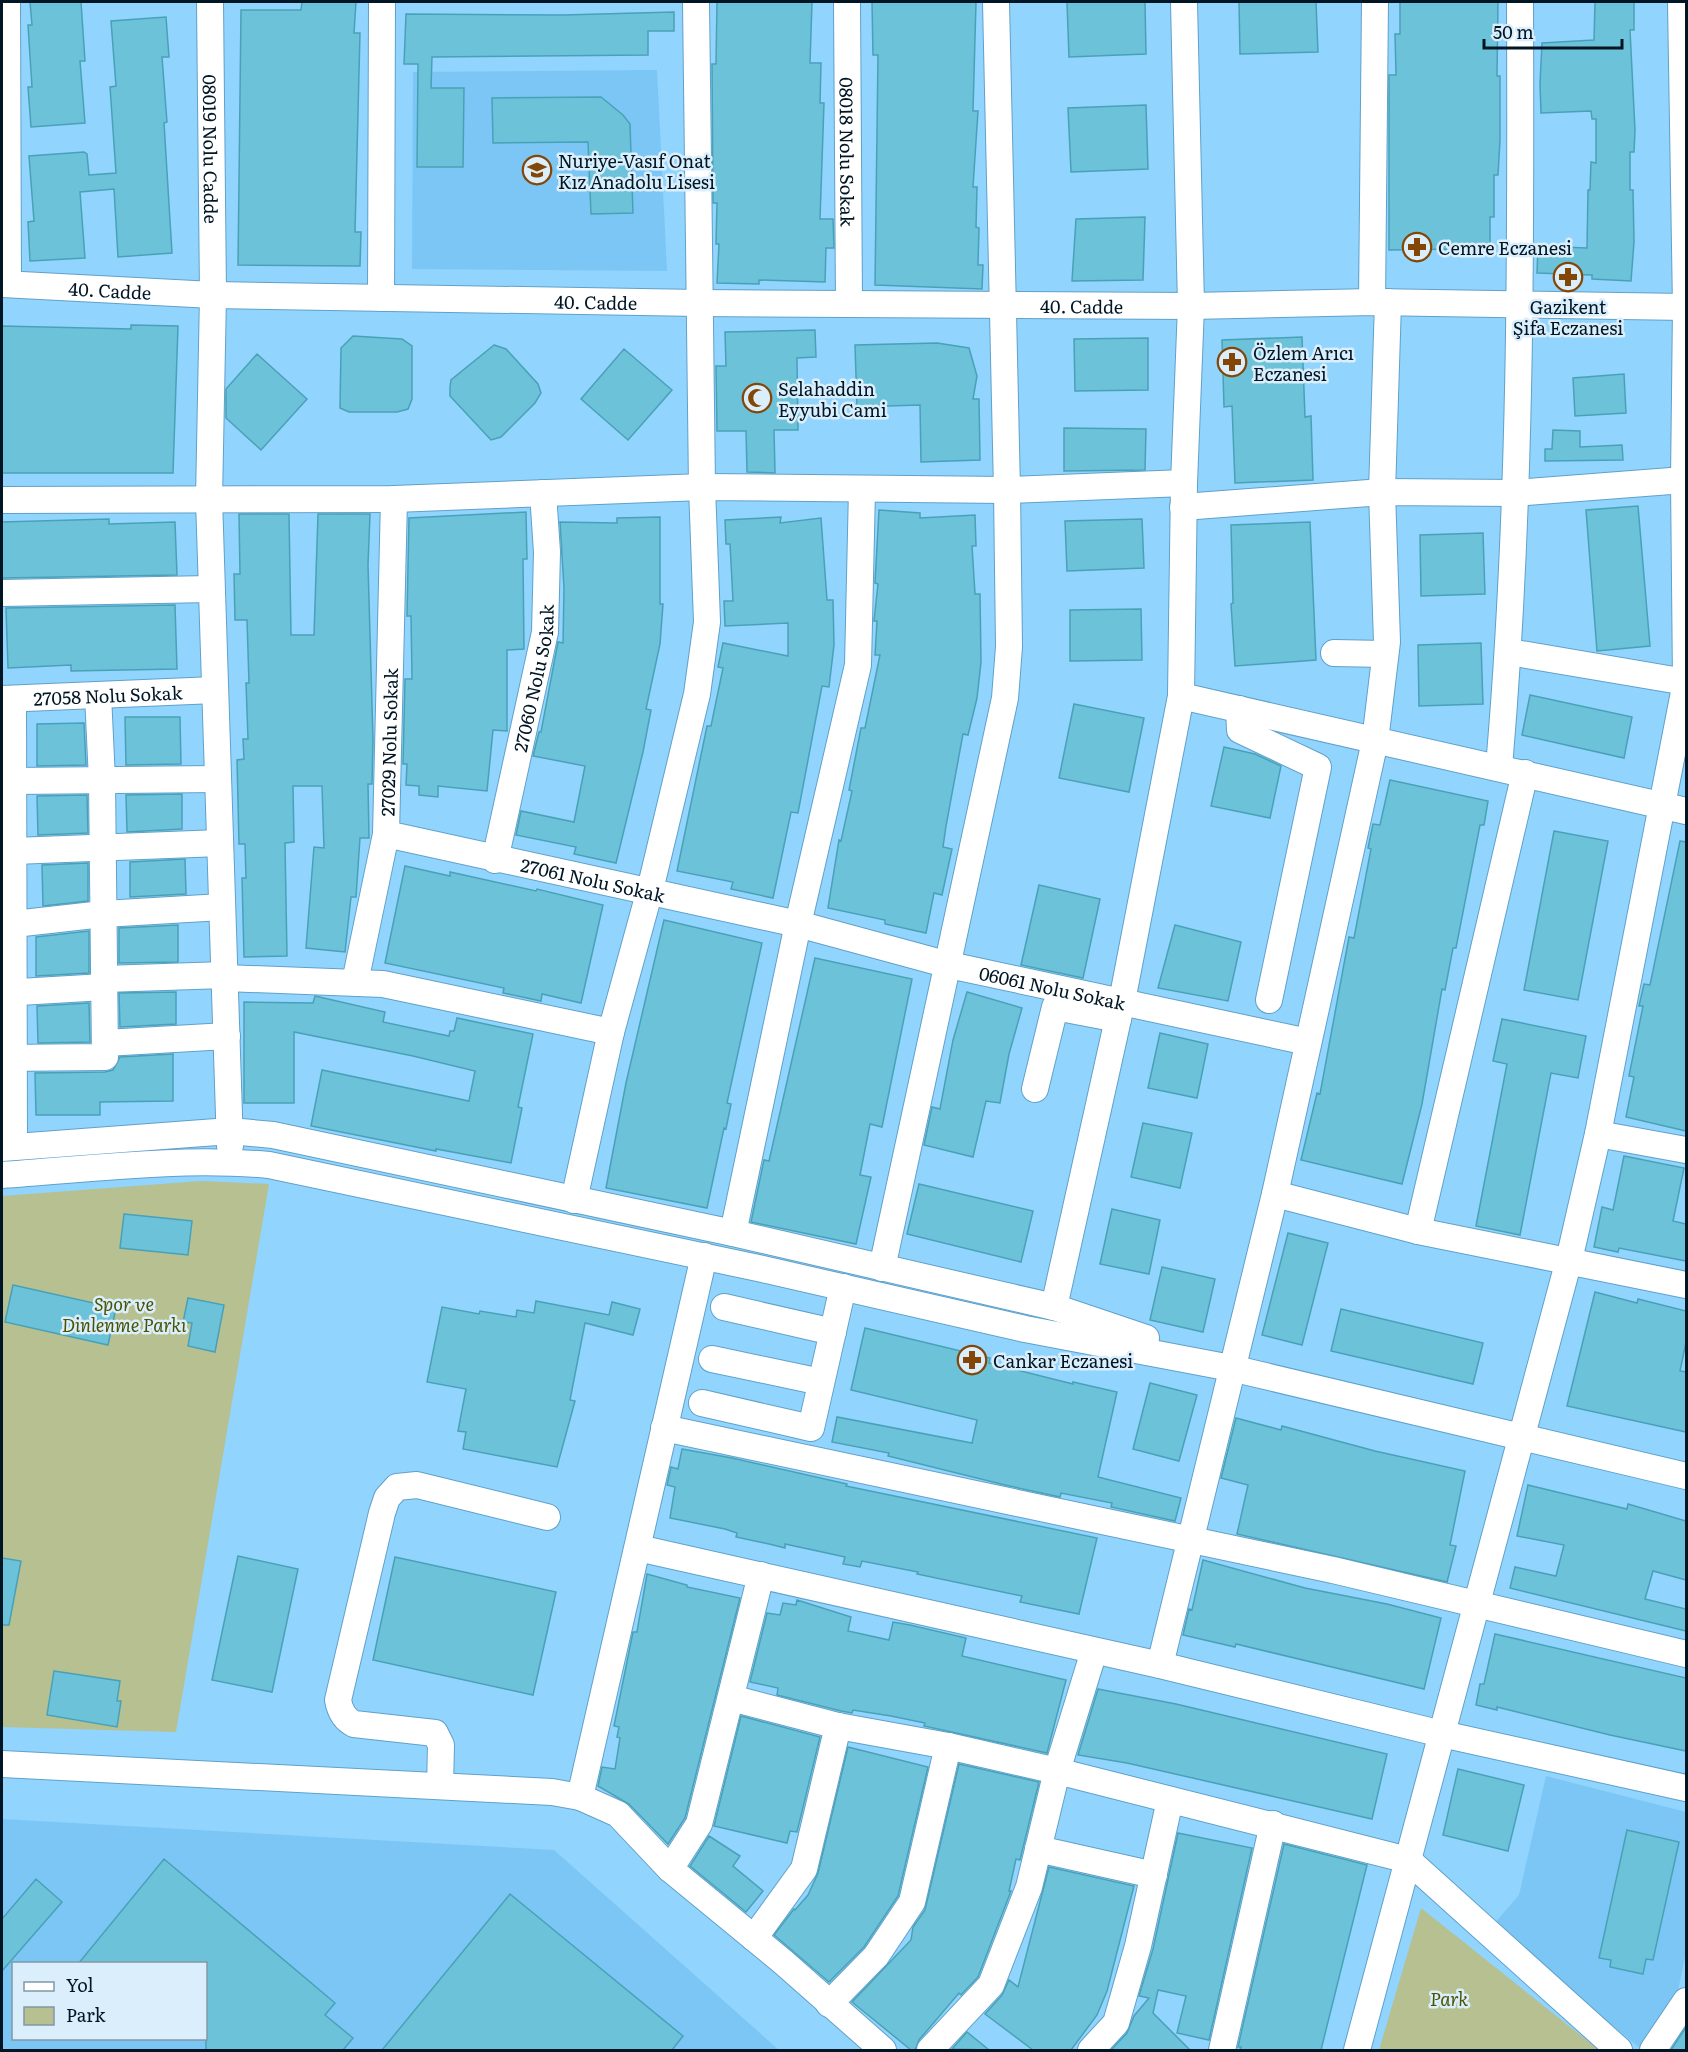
<svg xmlns="http://www.w3.org/2000/svg" width="1688" height="2052" viewBox="0 0 1688 2052" font-family="Literata,serif">
  <style>
    .built { fill: #7cc6f5; fill-rule: evenodd }
    .green { fill: #b6c091 }
    .building { fill: #6cc2d9; stroke: #49a1b8; stroke-width: 1.5 }
    .lines { fill: none; stroke-linecap: round; stroke-linejoin: round }
    .minor-casing { stroke: #60a1c9; stroke-width: 28 }
    .minor { stroke: #fff; stroke-width: 26 }
    .labels { text-anchor: middle; dominant-baseline: central; stroke-width: 5; stroke-linejoin: round; paint-order: stroke }
    .street-label { font-size: 18px; fill: #001625; stroke: #dbeefb }
    .poi-label { font-size: 18px; fill: #001625; stroke: #dbeefb; text-anchor: start }
    .park-label { font-size: 18px; font-style: italic; fill: #495200; stroke: #dbeefb }
  </style>
  <rect width="100%" height="100%" fill="#91d4fe"/>
  <path class="built" d="M657 70 667 271 412 269 413 72Z
    M1546 1776 1686 1812V1952L1676 2000 1642 2050 1493 1925 1519 1895Z
    M2 1819 554 1850 779 2050H2ZM14 1964H206V2038H14Z"/>
  <path class="green" d="M201 1181 269 1184 176 1732 2 1727V1196Z
    M1421 1908 1599 2050H1379Z"/>
  <path class="building" d="M30 2H81L85 61H80L85 123 31 127 28 87H32L28 25H32Z
    M302 2H356L354 33H360L355 232H361L360 266 238 265 241 10H301Z
    M717 2H812L810 63H821L820 103H824L820 219H833L834 248H826L825 282 759 280V284L717 283 719 244H716L717 203H713L712 64H716Z
    M872 2H976L973 111H978L973 187H977L976 227 979 228 978 265H983L982 289 875 285 878 55H873Z
    M1067 2H1145L1146 54 1069 57Z
    M1239 2H1316L1318 52 1240 54Z
    M1400 2H1498L1497 76H1500V140L1498 175H1494V217H1490V254H1456V249L1389 250V75H1396L1395 34H1400Z
    M1595 2H1634V30H1630L1635 130 1634 152H1630V190H1633L1634 242 1631 281 1592 279V275L1537 273 1538 246 1587 248 1588 190H1590L1591 162 1596 163V119H1592L1591 111 1541 113 1540 84 1542 43 1594 40Z
    M674 12V31H648V55L432 57 431 88H464L463 167H417L418 64H404L406 14 563 15Z
    M166 17 169 57H162L167 122 164 123 172 253 118 257 114 189 80 192 85 258 30 261 28 222 34 221 29 156 84 152 87 154 89 175 116 173 110 87 116 86 111 21Z
    M601 97 623 115 630 124 633 213 591 214 588 142 493 143 492 98Z
    M1146 105 1148 169 1071 172 1068 108Z
    M1145 217 1143 280 1072 281 1076 219Z
    M131 325 178 326 173 473H2V326L131 329Z
    M815 330 816 357 797 358 798 430H774L775 473 747 472 746 431H717L716 366H726L725 332Z
    M353 336 402 339 412 346V399L408 409 397 412H349L340 408 341 348Z
    M1302 337 1305 417 1311 416 1313 480 1235 483 1232 406 1224 407 1222 340Z
    M1148 338V390L1075 391 1074 339Z
    M937 343 969 348 977 376 973 399H979L980 460 921 462 920 405 857 407 855 345Z
    M494 345 506 349 538 384 541 393 535 403 501 437 491 440 450 396V387L451 380Z
    M624 349 672 390 628 440 581 399Z
    M257 354 307 399 261 450 226 418V389Z
    M1624 374 1626 413 1575 416 1573 378Z
    M1064 428 1146 429 1145 470 1064 471Z
    M1553 430 1580 431V447L1622 445 1623 460 1545 461V449H1552Z
    M1638 506 1650 646 1597 651 1586 510Z
    M879 510 920 513V518L975 515 976 546H972L975 594H980L981 662 977 698 968 735 963 734 946 826 943 847 952 849 942 895 934 893 926 933 885 924V920L828 908 839 840 841 841 852 791 849 790 861 728H865L880 655H875L877 621H874L878 584 875 583Z
    M526 512 527 559H523L524 649 507 650V731L493 730 487 791 438 786V797L419 795V786L406 785 407 764H403L405 679H412L411 616H407L409 518Z
    M239 514H289L291 635H314L318 514H370L368 565 373 739 372 784H368L369 838H360L356 897H351L345 952 306 948 314 847 324 848 322 786H293L294 842 285 843 287 956 244 957 242 878H246L245 844H239L237 760 244 759 243 739H248L246 683H249L247 620H235L234 574H240Z
    M660 517V604H663L660 644 646 709 651 710 643 752 616 863 574 854 576 847 516 835 521 811 574 822 585 766 533 756 539 732H541L558 642 563 643 564 588 560 522 617 523V518Z
    M781 517 780 523 821 518 827 600H833L834 645 829 687 822 686 798 813 791 812 773 898 731 889 733 882 677 871 707 726H711L723 668 718 667 723 643 788 656V623L725 626 724 601H733L730 544H726L725 520Z
    M109 519V524L175 522 177 575 2 578V522Z
    M1142 519 1144 568 1067 571 1065 521Z
    M1310 522 1316 660 1235 666 1231 604 1233 603 1231 525Z
    M1483 533 1485 594 1421 596 1420 535Z
    M175 605 177 669 71 671V665L8 668 6 608Z
    M1141 609 1142 660 1070 661V610Z
    M1481 643 1483 704 1419 706 1418 645Z
    M1530 695 1632 717 1624 758 1522 735Z
    M1074 704 1144 718 1129 792 1059 778Z
    M125 717H180L181 764 126 765Z
    M84 723 86 765 37 766V724Z
    M1224 747 1255 754 1281 766 1270 818 1211 806Z
    M1390 780 1488 801 1484 825H1480L1456 948H1453L1445 990 1442 989 1422 1104 1402 1184 1301 1160 1317 1093 1320 1094 1349 937 1354 938 1371 849 1368 848 1373 824 1380 825Z
    M182 794V829L127 832 126 795Z
    M87 795 88 833 38 835 37 796Z
    M1554 831 1608 841 1578 1000 1524 990Z
    M1680 841 1686 842V1131L1626 1117 1634 1077 1629 1076 1643 1006H1639L1644 984 1650 985Z
    M185 859 186 894 130 897V862Z
    M88 863V901L43 906 42 865Z
    M405 866 450 876V872L536 891 537 889 603 905 581 1003 542 994 541 1001 503 993 504 988 385 963Z
    M1039 885 1100 899 1083 978 1021 965Z
    M664 920 762 943 727 1103 731 1104 726 1129 724 1128 707 1208 606 1188 626 1083Z
    M178 925V962L119 963V928Z
    M1175 925 1241 942 1228 1001 1158 988Z
    M89 931V973L36 976V937Z
    M815 958 912 979 882 1127 870 1124 860 1175 871 1177 856 1244 751 1222 764 1160 769 1161Z
    M176 992V1024L120 1027 119 993Z
    M967 992 1022 1008 1009 1054 1000 1103 986 1101 973 1157 924 1145 932 1107 940 1109 953 1040Z
    M315 996 385 1012 383 1022 449 1036 450 1031H454L457 1018 533 1034 518 1107 522 1108 511 1163 436 1149V1151L311 1126 322 1070 469 1101 475 1071 413 1056 294 1032V1103H244V1002L313 1003Z
    M89 1003 90 1042 38 1043 37 1006Z
    M1502 1019 1586 1036 1578 1078 1551 1073 1520 1235 1476 1226 1507 1064 1493 1061Z
    M1160 1033 1208 1044 1197 1098 1148 1088Z
    M173 1054V1101L100 1102V1115H36L35 1073 105 1072 113 1070 120 1057Z
    M1143 1123 1192 1133 1180 1188 1131 1177Z
    M1624 1156 1684 1168 1673 1221 1686 1224V1261L1619 1248 1618 1252 1594 1247 1602 1207 1613 1210Z
    M919 1184 1033 1211 1021 1262 907 1234Z
    M1112 1209 1160 1220 1149 1274 1100 1264Z
    M124 1214 192 1221 188 1255 120 1248Z
    M1288 1233 1328 1243 1302 1345 1262 1335Z
    M1162 1267 1215 1279 1203 1332 1150 1320Z
    M13 1285 116 1308 108 1345 5 1322Z
    M1595 1292 1637 1303 1638 1299 1686 1311V1342L1680 1371 1686 1372V1432L1567 1406Z
    M188 1298 224 1305 215 1352 188 1346 192 1323 183 1322Z
    M536 1301 609 1315 612 1302 640 1309 633 1335 585 1323 570 1400 575 1401 557 1467 463 1449 466 1432 458 1431 466 1389 427 1382 442 1307 479 1314 480 1311 516 1317 517 1310 534 1313Z
    M1341 1309 1483 1343 1473 1384 1331 1351Z
    M865 1328 990 1358 989 1363 1073 1384V1382L1117 1392 1098 1477 1181 1498 1175 1521 1111 1507 1112 1503 1061 1493 1060 1497 1005 1485 888 1456 889 1453 832 1442 837 1417 972 1443 977 1420 851 1390Z
    M1150 1383 1197 1395 1179 1461 1133 1449Z
    M1236 1418 1281 1430 1282 1426 1375 1451 1465 1471 1450 1545 1456 1546 1447 1582 1237 1534 1248 1485 1221 1478Z
    M682 1449 732 1458 847 1484 846 1486 1097 1538 1079 1614 1020 1602 1022 1596 917 1574 918 1572 862 1561 860 1567 843 1564 845 1557 836 1555 785 1544V1548L769 1544 736 1537 737 1533 725 1529 670 1518 675 1487 667 1485 671 1467 678 1469Z
    M1528 1485 1627 1509 1628 1504 1686 1521V1580L1653 1571 1645 1599 1686 1609V1631L1510 1588 1515 1567 1556 1576 1564 1545 1517 1536Z
    M238 1556 298 1569 272 1692 212 1680Z
    M395 1557 556 1592 533 1695 373 1660Z
    M2 1558 21 1561 9 1625H2Z
    M1203 1560 1305 1588 1387 1604 1441 1618 1424 1689 1236 1644 1235 1647 1183 1635 1189 1609 1192 1610Z
    M647 1574 687 1585V1587L740 1598 685 1818 668 1844 629 1804 598 1786 602 1767 615 1769 620 1738 617 1737 619 1727 614 1726 633 1632H637Z
    M797 1600 851 1617 848 1631 889 1640 893 1622 910 1625 966 1638 962 1656 1066 1680 1047 1753 924 1726 925 1723 891 1716 853 1710 852 1713 841 1711 777 1695 778 1688 750 1682 767 1613 780 1615 783 1603 796 1605Z
    M1495 1634 1686 1678V1751L1610 1735 1497 1707V1710L1476 1705 1480 1684H1484Z
    M54 1671 120 1681 117 1701H121L117 1727 47 1715Z
    M1098 1689 1176 1704 1387 1754 1372 1819 1127 1763 1078 1755Z
    M741 1716 820 1737 797 1832 790 1831 787 1843 714 1826Z
    M848 1747 928 1767 898 1896 864 1947 829 1982 774 1935 794 1909 795 1910 808 1895 818 1873Z
    M959 1764 1039 1782 1020 1860 1016 1859 1009 1891H1011L978 1977 961 1995 959 1993 919 2040 915 2050H911L852 2002 911 1940 913 1927 925 1910Z
    M1458 1769 1524 1785 1508 1851 1443 1835Z
    M1627 1830 1679 1842 1653 1960 1646 1959 1643 1974 1610 1967 1611 1960 1599 1958Z
    M1178 1833 1252 1848 1209 2040 1177 2033 1186 1996 1158 1990 1153 2013 1190 2050H1111L1127 2033 1134 2016 1149 1998 1139 1996 1153 1949Z
    M709 1836 740 1856 733 1866 763 1891 746 1912 690 1866Z
    M1284 1844 1367 1865 1321 2050H1240L1241 2047H1238Z
    M164 1859 335 2003 325 2015 353 2038 343 2050H206V1964H78Z
    M1049 1867 1134 1886 1107 1991 1097 2015 1071 2050H1033L985 2014 1002 1995 1009 1980 1018 1987Z
    M36 1879 62 1902 2 1971V1919Z
    M510 1894 683 2036 672 2050H382Z
    M1686 2027V2050H1671Z
    M967 2032 989 2050 952 2049Z"/>
  <g class="lines">
    <g class="minor-casing">
      <g id="minor">
        <path d="M7 2 8 284"/>
        <path id="s1" d="M210 2 213 295 209 499 230 1146"/>
        <path id="s2" d="M847 2 849 304"/>
        <path id="s3" d="M2 284 213 295 699 303 1191 306 1372 302 1686 307"/>
        <path d="M381 298 382 2"/>
        <path d="M1372 302 1375 2"/>
        <path d="M2 500 394 499 702 487 1007 490 1184 483"/>
        <path d="M1183 507 1382 492 1515 493 1684 480"/>
        <path d="M2 593 211 589"/>
        <path d="M1509 652 1686 682"/>
        <path d="M1334 653 1385 654"/>
        <path d="M1181 696 1686 811"/>
        <path id="s4" d="M2 699 215 690"/>
        <path d="M13 699 14 1147"/>
        <path d="M1239 709 1240 730 1318 767 1269 1000"/>
        <path d="M1499 767C1521 512 1521 257 1520 2"/>
        <path d="M13 781 218 779"/>
        <path id="s5" d="M386 834 798 924 949 965 1308 1042"/>
        <path d="M14 851 220 843"/>
        <path id="s6" d="M495 860 545 632 547 552 543 493"/>
        <path d="M14 924 103 914 222 907"/>
        <path d="M225 978 383 984 611 1032"/>
        <path d="M104 979 225 975"/>
        <path id="s7" d="M355 982 386 834 394 499"/>
        <path d="M2 993 104 987"/>
        <path d="M105 1043 227 1036"/>
        <path d="M2 1058 105 1057 102 780 98 695"/>
        <path d="M1035 1089 1055 1007 1118 1019"/>
        <path d="M1598 1134 1686 1150"/>
        <path d="M2 1148 230 1131 273 1135 733 1233 1054 1307 1146 1338"/>
        <path d="M2 1175C90 1169 180 1157 269 1165L758 1268 1025 1329 1231 1368 1686 1476"/>
        <path d="M1275 1194 1418 1231 1686 1285"/>
        <path d="M574 1200 611 1032 650 890 697 694 707 622 702 487 696 2"/>
        <path d="M1418 1231 1525 773"/>
        <path d="M733 1233 798 924 858 665 862 489"/>
        <path d="M882 1268 1005 698 1009 647 1007 490 996 2"/>
        <path d="M724 1307 833 1332"/>
        <path d="M1054 1307 1122 1001 1181 696 1184 483 1191 306 1184 2"/>
        <path d="M712 1359 821 1382"/>
        <path d="M702 1403 811 1428 843 1287"/>
        <path d="M664 1428 1333 1570 1686 1654"/>
        <path d="M638 1548 1160 1665 1442 1734 1686 1788"/>
        <path d="M1160 1665 1275 1194 1375 741 1387 642 1382 492 1388 302"/>
        <path d="M731 1698 838 1726 948 1746 1057 1771 1408 1860 1619 2050"/>
        <path d="M2 1764 552 1792 580 1797 618 1814 670 1869 782 1961 883 2050"/>
        <path d="M440 1786 441 1745 435 1733 354 1724C344 1719 340 1711 338 1700L382 1513 387 1498 397 1487 417 1485 547 1517"/>
        <path d="M580 1797 704 1256"/>
        <path d="M1038 1849 1154 1875"/>
        <path d="M670 1869 699 1824 761 1575"/>
        <path d="M754 1938 804 1869 838 1726"/>
        <path d="M829 2004 876 1956 912 1902 948 1746"/>
        <path d="M930 2050 991 1985 1029 1887 1057 1771 1094 1651"/>
        <path d="M1091 2050 1116 2023 1138 1946 1170 1800"/>
        <path d="M1222 2050 1273 1824"/>
        <path d="M1357 2050 1569 1260 1598 1134 1686 682 1684 480 1686 307 1681 2"/>
        <path d="M1653 2050 1686 2001"/>
      </g>
    </g>
    <use href="#minor" class="minor"/>
  </g>
  <defs>
    <g id="school-ring" transform="scale(1.5)"><circle r="9.5" fill="#dbeefb" stroke="#844607" stroke-width="1.5"/><path d="M0-5L7-2L0 1L-7-2ZM-4 1L0 2.5L4 1V4Q0 6-4 4Z" fill="#844607"/></g>
    <g id="pharmacy-ring" transform="scale(1.5)"><circle r="9.5" fill="#dbeefb" stroke="#844607" stroke-width="1.5"/><path d="M-2-6h4v4h4v4h-4v4h-4v-4h-4v-4h4Z" fill="#844607"/></g>
    <g id="mosque-ring" transform="scale(1.5)"><circle r="9.5" fill="#dbeefb" stroke="#844607" stroke-width="1.5"/><path d="M3.5-4.9A6 6 0 1 0 3.5 4.9A5 5 0 1 1 3.5-4.9Z" fill="#844607"/></g>
  </defs>
  <g fill-rule="evenodd">
    <use href="#school-ring" x="537" y="170"/>
    <use href="#pharmacy-ring" x="1417" y="247"/>
    <use href="#pharmacy-ring" x="1568" y="277"/>
    <use href="#pharmacy-ring" x="1232" y="362"/>
    <use href="#mosque-ring" x="757" y="398"/>
    <use href="#pharmacy-ring" x="972" y="1360"/>
  </g>
  <g class="labels">
    <g class="street-label">
      <text stroke="none"><textPath href="#s1" startOffset="147">08019 Nolu Cadde</textPath></text>
      <text stroke="none"><textPath href="#s2" startOffset="150">08018 Nolu Sokak</textPath></text>
      <text stroke="none"><textPath href="#s3" startOffset="108">40. Cadde</textPath></text>
      <text stroke="none"><textPath href="#s3" startOffset="594">40. Cadde</textPath></text>
      <text stroke="none"><textPath href="#s3" startOffset="1080">40. Cadde</textPath></text>
      <text stroke="none"><textPath href="#s6" startOffset="186">27060 Nolu Sokak</textPath></text>
      <text stroke="none"><textPath href="#s4" startOffset="106">27058 Nolu Sokak</textPath></text>
      <text stroke="none"><textPath href="#s7" startOffset="243">27029 Nolu Sokak</textPath></text>
      <text stroke="none"><textPath href="#s5" startOffset="212">27061 Nolu Sokak</textPath></text>
      <text stroke="none"><textPath href="#s5" startOffset="684">06061 Nolu Sokak</textPath></text>
    </g>
    <g class="poi-label">
      <text x="558" y="160">Nuriye-Vasıf Onat<tspan x="558" dy="21">Kız Anadolu Lisesi</tspan></text>
      <text x="1438" y="247">Cemre Eczanesi</text>
      <text x="1568" y="306" text-anchor="middle">Gazikent<tspan x="1568" dy="21">Şifa Eczanesi</tspan></text>
      <text x="1253" y="352">Özlem Arıcı<tspan x="1253" dy="21">Eczanesi</tspan></text>
      <text x="778" y="388">Selahaddin<tspan x="778" dy="21">Eyyubi Cami</tspan></text>
      <text x="993" y="1360">Cankar Eczanesi</text>
    </g>
    <g class="park-label">
      <text x="124" y="1303">Spor ve<tspan x="124" dy="21">Dinlenme Parkı</tspan></text>
      <text x="1449" y="1998">Park</text>
    </g>
  </g>
  <rect width="1688" height="2052" fill="none" stroke="#001625" stroke-width="6"/>
  <rect x="12" y="1962" width="195" height="78" fill="#dbeefb" stroke="#8398a5" stroke-width="1.5"/>
  <rect x="24" y="1982" width="30" height="9" fill="#ffffff" stroke="#8398a5" stroke-width="1.5"/>
  <text x="66" y="1992" font-size="18" fill="#001625">Yol</text>
  <rect x="24" y="2007" width="30" height="18" fill="#b6c091" stroke="#8398a5" stroke-width="1.5"/>
  <text x="66" y="2022" font-size="18" fill="#001625">Park</text>
  <path d="M1484 39v9h138v-9" fill="none" stroke="#001625" stroke-width="3"/>
  <text x="1493" y="39" font-size="18" fill="#001625" stroke="#dbeefb" stroke-width="4.5" paint-order="stroke">50 m</text>
</svg>
